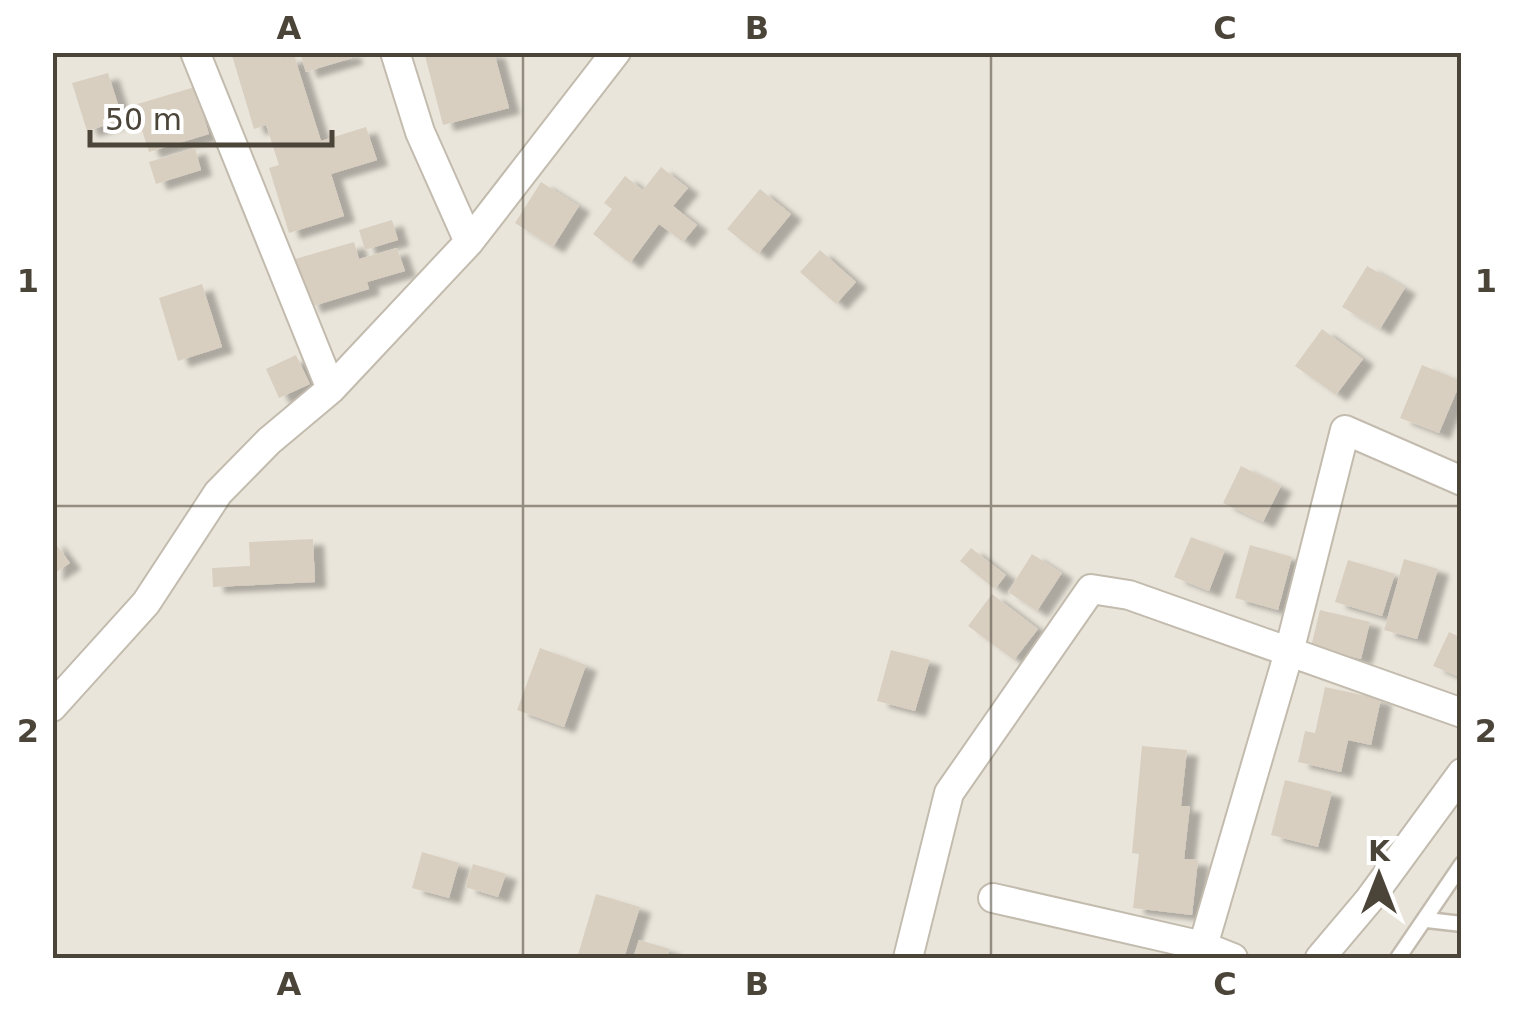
<svg xmlns="http://www.w3.org/2000/svg" width="1514" height="1011" viewBox="0 0 1514 1011" font-family="'DejaVu Sans',sans-serif">
  <style>
    .residential { fill: #eae5da }
    .building { fill: #d8cfc1; filter: url(#shadow) }
    .lines { fill: none; stroke-linecap: round; stroke-linejoin: round }
    .lane-casing { stroke: #c2bbae; stroke-width: 19 }
    .street-casing { stroke: #c2bbae; stroke-width: 32 }
    .lane { stroke: #fff; stroke-width: 14 }
    .street { stroke: #fff; stroke-width: 28 }
    .grid { fill: none; stroke: #4b4439; stroke-width: 2.5; stroke-opacity: 0.55 }
    .neatline { fill: none; stroke: #4b4439; stroke-width: 4 }
    .grid-label { font-size: 32px; text-anchor: middle; font-weight: bold; fill: #4b4439 }
  </style>
  <defs>
    <filter id="shadow"><feDropShadow dx="11" dy="6" stdDeviation="2.5" flood-color="#0004"/></filter>
  </defs>
  <rect width="100%" height="100%" fill="#f6f3ec"/>
  <path class="residential" d="M53 53H1461V958H53Z"/>
  <path class="building" d="M231 52H282L284 59 294 55 321 141 366 127 377 160 331 174 344 216 289 233 269 168 279 165 266 125 254 129Z
    M300 52H350L352 58 306 72Z
    M424 52H494L509 108 443 125Z
    M108 73 123 120 87 131 72 83Z
    M195 87 209 134 149 152 134 105Z
    M195 148 201 170 156 184 149 162Z
    M661 167 688 188 673 206 697 225 683 242 659 224 630 263 593 234 612 209 604 203 625 176 643 190Z
    M541 182 579 206 553 247 515 223Z
    M760 189 791 214 758 254 727 229Z
    M392 220 398 240 365 250 359 230Z
    M354 242 359 259 397 248 405 271 367 282 369 289 310 307 295 259Z
    M820 250 856 282 836 304 800 272Z
    M1367 266 1405 288 1380 329 1342 307Z
    M202 284 222 347 178 361 159 298Z
    M1322 329 1363 359 1336 395 1295 366Z
    M296 355 310 384 279 398 266 369Z
    M1422 365 1461 381 1439 433 1400 418Z
    M1241 466 1281 486 1263 522 1223 503Z
    M1191 537 1225 550 1209 591 1174 577Z
    M52 539 70 563 52 575Z
    M313 539 315 582 213 587 212 568 250 566 249 542Z
    M1250 545 1292 557 1278 610 1235 598Z
    M971 548 1006 575 995 589 960 561Z
    M1032 554 1062 573 1037 611 1008 592Z
    M1404 559 1438 569 1417 639 1384 630Z
    M1348 560 1395 574 1382 616 1335 602Z
    M992 594 1038 629 1014 660 968 626Z
    M1320 610 1370 622 1361 659 1311 647Z
    M1449 632 1462 638V678L1433 666Z
    M540 648 586 665 564 727 517 710Z
    M891 650 930 660 915 711 877 701Z
    M1325 687 1381 699 1371 745 1348 740 1341 772 1298 762 1305 731 1315 733Z
    M1142 746 1187 750 1181 806H1190L1184 859 1198 860 1192 915 1133 908 1139 854 1132 853Z
    M1285 780 1332 792 1318 847 1271 835Z
    M422 852 459 863 449 898 412 888Z
    M473 864 506 874 498 897 465 887Z
    M596 894 640 907 624 958H577Z
    M639 940 670 949 667 958H633Z"/>
  <g class="lines">
    <g class="lane-casing">
      <path id="lane" d="M1427 920 1462 924
        M1398 958 1462 864"/>
    </g>
    <g class="street-casing">
      <path id="street" d="M195 52 331 389
        M395 52 420 132 469 242
        M52 707 146 603 218 493 269 441 331 389 469 242 616 52
        M993 898 1203 946 1233 958
        M1203 946 1289 652 1345 430 1462 481
        M908 958 949 793 1091 589 1129 595 1462 713
        M1320 958 1369 900 1462 773"/>
    </g>
    <use href="#lane" class="lane"/>
    <use href="#street" class="street"/>
  </g>
  <path class="grid" d="M523 52V958M991 52V958M52 506H1462"/>
  <rect width="1514" height="1011" fill="none" stroke="#ffffff" stroke-width="110"/>
  <g transform="translate(1379 876)" stroke="#ffffff" stroke-width="8" paint-order="stroke">
  <path d="M0-8L18 38L0 25L-18 38Z" fill="#4b4439"/>
  <text y="-15" font-size="28" font-weight="bold" text-anchor="middle" fill="#4b4439">K</text>
  </g>
  <path d="M90 130v15h242v-15" fill="none" stroke="#4b4439" stroke-width="5"/>
  <text x="105" y="130" font-size="30" fill="#4b4439" stroke="#ffffff" stroke-width="8" paint-order="stroke">50 m</text>
  <rect x="55" y="55" width="1404" height="901" class="neatline"/>
  <g class="grid-label">
    <text x="289" y="39">A</text>
    <text x="757" y="39">B</text>
    <text x="1225" y="39">C</text>
    <text x="28" y="292">1</text>
    <text x="1486" y="292">1</text>
    <text x="28" y="742">2</text>
    <text x="1486" y="742">2</text>
    <text x="289" y="995">A</text>
    <text x="757" y="995">B</text>
    <text x="1225" y="995">C</text>
  </g>
</svg>
